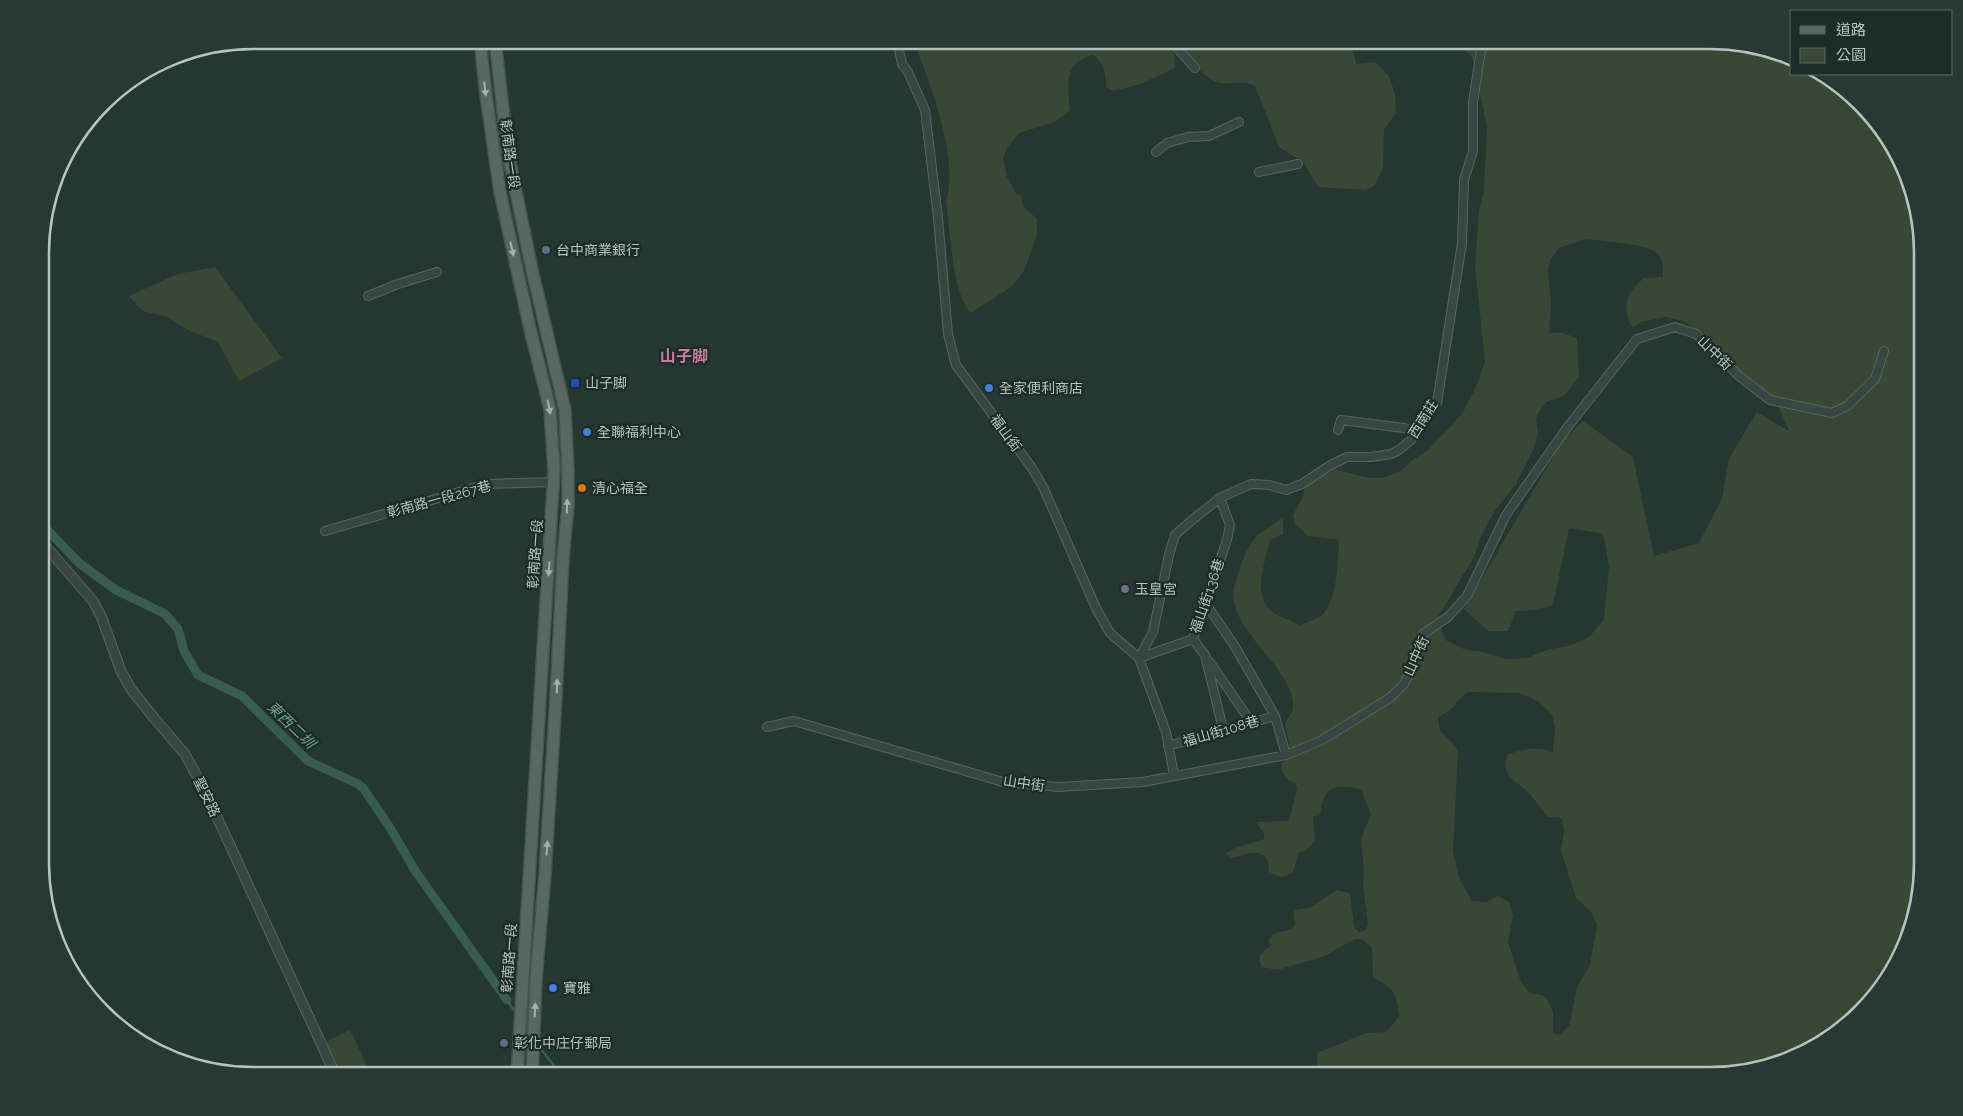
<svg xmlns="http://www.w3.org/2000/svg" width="1963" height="1116" viewBox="0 0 1963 1116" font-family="Raleway,'Noto Sans TC',sans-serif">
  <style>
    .green { fill: #374835; fill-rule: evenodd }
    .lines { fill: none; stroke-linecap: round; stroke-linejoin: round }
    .stream { stroke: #385c50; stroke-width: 2.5 }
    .canal { stroke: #385c50; stroke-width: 9 }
    .minor-casing { stroke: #556660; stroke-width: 10 }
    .tertiary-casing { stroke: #556660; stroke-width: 11 }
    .primary-casing { stroke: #43544e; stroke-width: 14 }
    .minor { stroke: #374842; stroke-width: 8 }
    .tertiary { stroke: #374842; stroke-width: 9 }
    .primary { stroke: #556861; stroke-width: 11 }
    .oneway { fill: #9fb2ab }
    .service-dot { fill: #5c6f8a; stroke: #1c2c27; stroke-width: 2 }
    .transit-dot { fill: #1a4fb4; stroke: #1c2c27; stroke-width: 2 }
    .shop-dot { fill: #3f7fe0; stroke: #1c2c27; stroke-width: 2 }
    .food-dot { fill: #e8710a; stroke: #1c2c27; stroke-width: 2 }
    .worship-dot { fill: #6b7280; stroke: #1c2c27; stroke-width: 2 }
    .labels { text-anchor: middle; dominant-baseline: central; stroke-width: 4.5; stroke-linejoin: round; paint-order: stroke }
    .street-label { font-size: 14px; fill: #b2c4be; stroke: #1c2c27 }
    .poi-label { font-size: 14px; fill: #b2c4be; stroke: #1c2c27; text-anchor: start }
    .water-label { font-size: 15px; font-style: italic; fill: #6e9f8d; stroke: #1c2c27 }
    .quarter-label { font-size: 16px; font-weight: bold; fill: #ce78a4; stroke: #1c2c27 }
    .rim { fill: none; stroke: #b2c4be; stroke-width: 2.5 }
  </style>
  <rect width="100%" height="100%" fill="#243730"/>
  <path class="green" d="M913 40H1168L1174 50 1175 68 1141 84 1114 91 1106 87C1106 73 1104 63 1093 55 1063 62 1068 86 1070 110L1055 122 1019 133 1007 148 1003 158 1007 177 1016 194 1021 196 1023 206 1037 219V235L1024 271 1011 287 971 313C952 295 950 228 946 201 960 159 929 80 913 40Z
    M1177 40H1351L1356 64 1375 62 1389 76 1395 94 1396 113 1384 129 1383 168 1374 186 1365 190 1318 187 1303 162 1279 147 1255 86C1244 79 1234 84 1221 83 1206 82 1184 53 1177 40Z
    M1454 40H1711L1765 47 1792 58V74H1822L1887 135 1912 184 1923 238V877L1895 970 1828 1040 1779 1065 1724 1076H1318L1317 1053 1366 1033 1386 1032 1399 1017C1397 993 1394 989 1373 977L1372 948 1362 939H1355L1323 957 1277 970 1262 967 1259 961 1260 955 1270 946 1269 939 1273 934 1292 929 1295 924 1293 917 1295 910 1309 908 1337 890 1350 893 1354 927 1359 932 1366 930 1368 924 1363 885 1364 872 1361 839 1371 814 1361 790C1351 786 1331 783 1325 796 1322 801 1321 809 1320 815L1313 817 1315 841 1305 851 1299 852 1293 872 1281 878 1269 872C1269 844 1249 854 1231 858L1226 853 1232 849 1264 839V833L1256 822 1289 821 1297 789 1295 782 1289 781 1282 771 1281 764 1291 754 1285 722C1288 718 1292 713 1293 709 1297 674 1239 637 1234 601 1232 590 1236 581 1239 571 1250 538 1255 536 1283 518V534L1270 540C1265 563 1250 598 1275 614 1283 618 1292 621 1300 625 1307 622 1317 619 1322 615 1338 600 1337 563 1339 543L1336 539 1308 536 1295 524 1293 515 1304 494 1302 479 1326 474 1334 469 1369 478H1383L1401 471 1411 461 1427 451 1462 414 1476 387 1485 362 1475 266 1479 210 1484 191 1487 126 1472 57 1459 43ZM1586 239C1600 241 1647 244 1656 252 1664 259 1663 268 1663 277L1643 278C1639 284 1630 290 1628 297 1625 306 1626 321 1633 327L1641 322 1666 317 1686 322 1717 347 1741 380 1776 402 1789 431 1757 412 1729 458 1722 498 1699 543 1654 556 1633 457 1583 421 1563 440 1464 609 1488 631H1508L1516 611 1537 610 1553 605 1569 528 1600 533 1604 537 1609 567 1604 619 1590 636 1572 645 1546 650 1527 658 1507 659 1479 651 1466 650 1447 641 1443 635 1438 617 1474 557 1481 537 1494 512 1516 484 1534 448 1538 433 1536 419 1538 414 1546 402 1564 396 1579 377 1577 338 1563 333H1549L1551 303 1548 269 1550 260 1559 248ZM1468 692 1519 693 1538 701 1552 715 1555 727 1553 752C1536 746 1525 749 1508 754 1499 774 1516 781 1528 792 1535 800 1541 809 1548 817L1562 818 1564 831 1561 851 1576 898 1592 913 1597 925 1590 965 1577 988 1569 1026 1559 1035 1553 1033V1012L1548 1000 1543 995 1530 993 1521 982 1508 942 1513 916 1509 902 1498 896 1486 902 1472 901 1459 878 1453 851 1458 752 1455 746 1440 731 1438 718C1442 714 1444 714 1449 711 1456 706 1459 697 1468 692Z
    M215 267 282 358 239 381 218 342 190 331 167 317 142 311 129 296 177 274Z
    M350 1030 372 1076H336L321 1044Z"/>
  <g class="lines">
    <path class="stream" d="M507 1000 517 1015
      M537 1044 562 1076"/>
    <path class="canal" d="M42 524 79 563 116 590 165 614 178 629 184 651 198 675 242 696 308 761 358 784 363 788 389 826 416 872 507 1000"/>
    <g class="minor-casing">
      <path id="minor" d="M897 40 902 64 908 72 925 110 938 218 948 334 956 365 1032 468 1043 487 1096 608 1110 633 1139 658 1166 732 1174 775
        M1173 40 1178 49 1195 68
        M1156 152 1167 143 1188 137 1209 136 1239 122
        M1259 172 1298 164
        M368 296 398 284 437 272
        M1338 430 1341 420 1404 428 1417 431
        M325 531 487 484 554 482
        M1206 604 1234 645 1275 716 1286 755
        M1193 639 1227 540 1230 525 1220 498
        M1193 639 1205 655 1223 729
        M1139 658 1153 632 1169 555 1175 535 1192 520 1220 498 1251 484 1269 485 1286 490 1302 484 1329 466 1347 457H1371L1391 454 1399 450 1411 440 1437 403 1462 243 1464 180 1473 151V102L1481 50 1488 40
        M1139 658 1193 639
        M1209 661 1251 722
        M767 727 794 721 1003 782 1058 787 1143 782 1286 755 1320 741 1353 721 1391 697 1404 684 1410 673 1423 634 1448 617 1467 596 1506 515 1566 429 1637 339 1675 327 1696 334 1739 376 1770 400 1832 413 1847 406 1875 379 1884 351
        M1168 746 1275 716"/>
    </g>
    <g class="tertiary-casing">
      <path id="tertiary" d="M42 542 93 601 101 616 121 671 131 689 154 718 185 754 205 791 336 1076"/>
    </g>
    <g class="primary-casing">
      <path id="primary" d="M480 40 486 95 500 192 531 333 550 409 554 471 517 1076
        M495 40 508 153 532 270 565 410 568 471V506L563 558 556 697 545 874 536 979 532 1076"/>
    </g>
    <use href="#minor" class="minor"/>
    <use href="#tertiary" class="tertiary"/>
    <use href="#primary" class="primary"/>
  </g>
  <defs><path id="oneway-solid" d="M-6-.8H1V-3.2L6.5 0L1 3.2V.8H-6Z" transform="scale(1.25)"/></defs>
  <g class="oneway">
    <use href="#oneway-solid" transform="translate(485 89) rotate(84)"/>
    <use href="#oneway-solid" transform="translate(512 249) rotate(77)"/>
    <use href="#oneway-solid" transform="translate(549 407) rotate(79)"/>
    <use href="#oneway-solid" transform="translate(567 506) rotate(-89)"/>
    <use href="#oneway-solid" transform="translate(549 569) rotate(94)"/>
    <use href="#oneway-solid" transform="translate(557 686) rotate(-88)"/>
    <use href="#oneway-solid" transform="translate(547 848) rotate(-86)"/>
    <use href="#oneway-solid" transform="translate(535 1010) rotate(-87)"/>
  </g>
  <g class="service-dot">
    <circle cx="546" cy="250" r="5"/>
    <circle cx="504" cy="1043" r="5"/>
  </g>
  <rect class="transit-dot" x="570" y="378" width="10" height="10" rx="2.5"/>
  <g class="shop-dot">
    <circle cx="989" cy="388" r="5"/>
    <circle cx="587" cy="432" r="5"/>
    <circle cx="553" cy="988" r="5"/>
  </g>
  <circle class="food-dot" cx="582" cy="488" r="5"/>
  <circle class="worship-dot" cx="1125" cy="589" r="5"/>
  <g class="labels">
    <g class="street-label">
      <text transform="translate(510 154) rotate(82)">彰南路一段</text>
      <text transform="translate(1715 353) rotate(44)">山中街</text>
      <text transform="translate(1423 419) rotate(-58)">西南莊</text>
      <text transform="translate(1006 433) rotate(54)">福山街</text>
      <text transform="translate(439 499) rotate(-15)">彰南路一段267巷</text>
      <text transform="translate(535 554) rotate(-86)">彰南路一段</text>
      <text transform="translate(1207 596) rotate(-71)">福山街136巷</text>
      <text transform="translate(1416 656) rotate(-66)">山中街</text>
      <text transform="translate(1221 731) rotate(-16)">福山街108巷</text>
      <text transform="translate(1024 783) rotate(8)">山中街</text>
      <text transform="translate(207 797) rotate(64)">聖安路</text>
      <text transform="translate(509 958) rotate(-86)">彰南路一段</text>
    </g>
    <g class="poi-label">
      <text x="556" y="250">台中商業銀行</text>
      <text x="585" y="383">山子脚</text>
      <text x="999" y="388">全家便利商店</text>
      <text x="597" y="432">全聯福利中心</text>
      <text x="592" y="488">清心福全</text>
      <text x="1135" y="589">玉皇宮</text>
      <text x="563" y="988">寶雅</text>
      <text x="514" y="1043">彰化中庄仔郵局</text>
    </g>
    <g class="water-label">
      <text transform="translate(291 725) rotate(44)">東西二圳</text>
    </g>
    <g class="quarter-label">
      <text x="684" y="356">山子脚</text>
    </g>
  </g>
  <path d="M0 0H1963V1116H0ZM253 49H1710A204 204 0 0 1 1914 253V863A204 204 0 0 1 1710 1067H253A204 204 0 0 1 49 863V253A204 204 0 0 1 253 49Z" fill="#283833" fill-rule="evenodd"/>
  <path class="rim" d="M253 49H1710A204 204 0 0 1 1914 253V863A204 204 0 0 1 1710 1067H253A204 204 0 0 1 49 863V253A204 204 0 0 1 253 49Z"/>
  <rect x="1790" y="10" width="162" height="65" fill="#1c2c27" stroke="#586963"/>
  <rect x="1800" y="26" width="25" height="8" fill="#556861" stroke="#586963"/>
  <text x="1836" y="35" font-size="15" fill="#b2c4be">道路</text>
  <rect x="1800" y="48" width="25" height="15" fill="#374835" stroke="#586963"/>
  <text x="1836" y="60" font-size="15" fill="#b2c4be">公園</text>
</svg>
